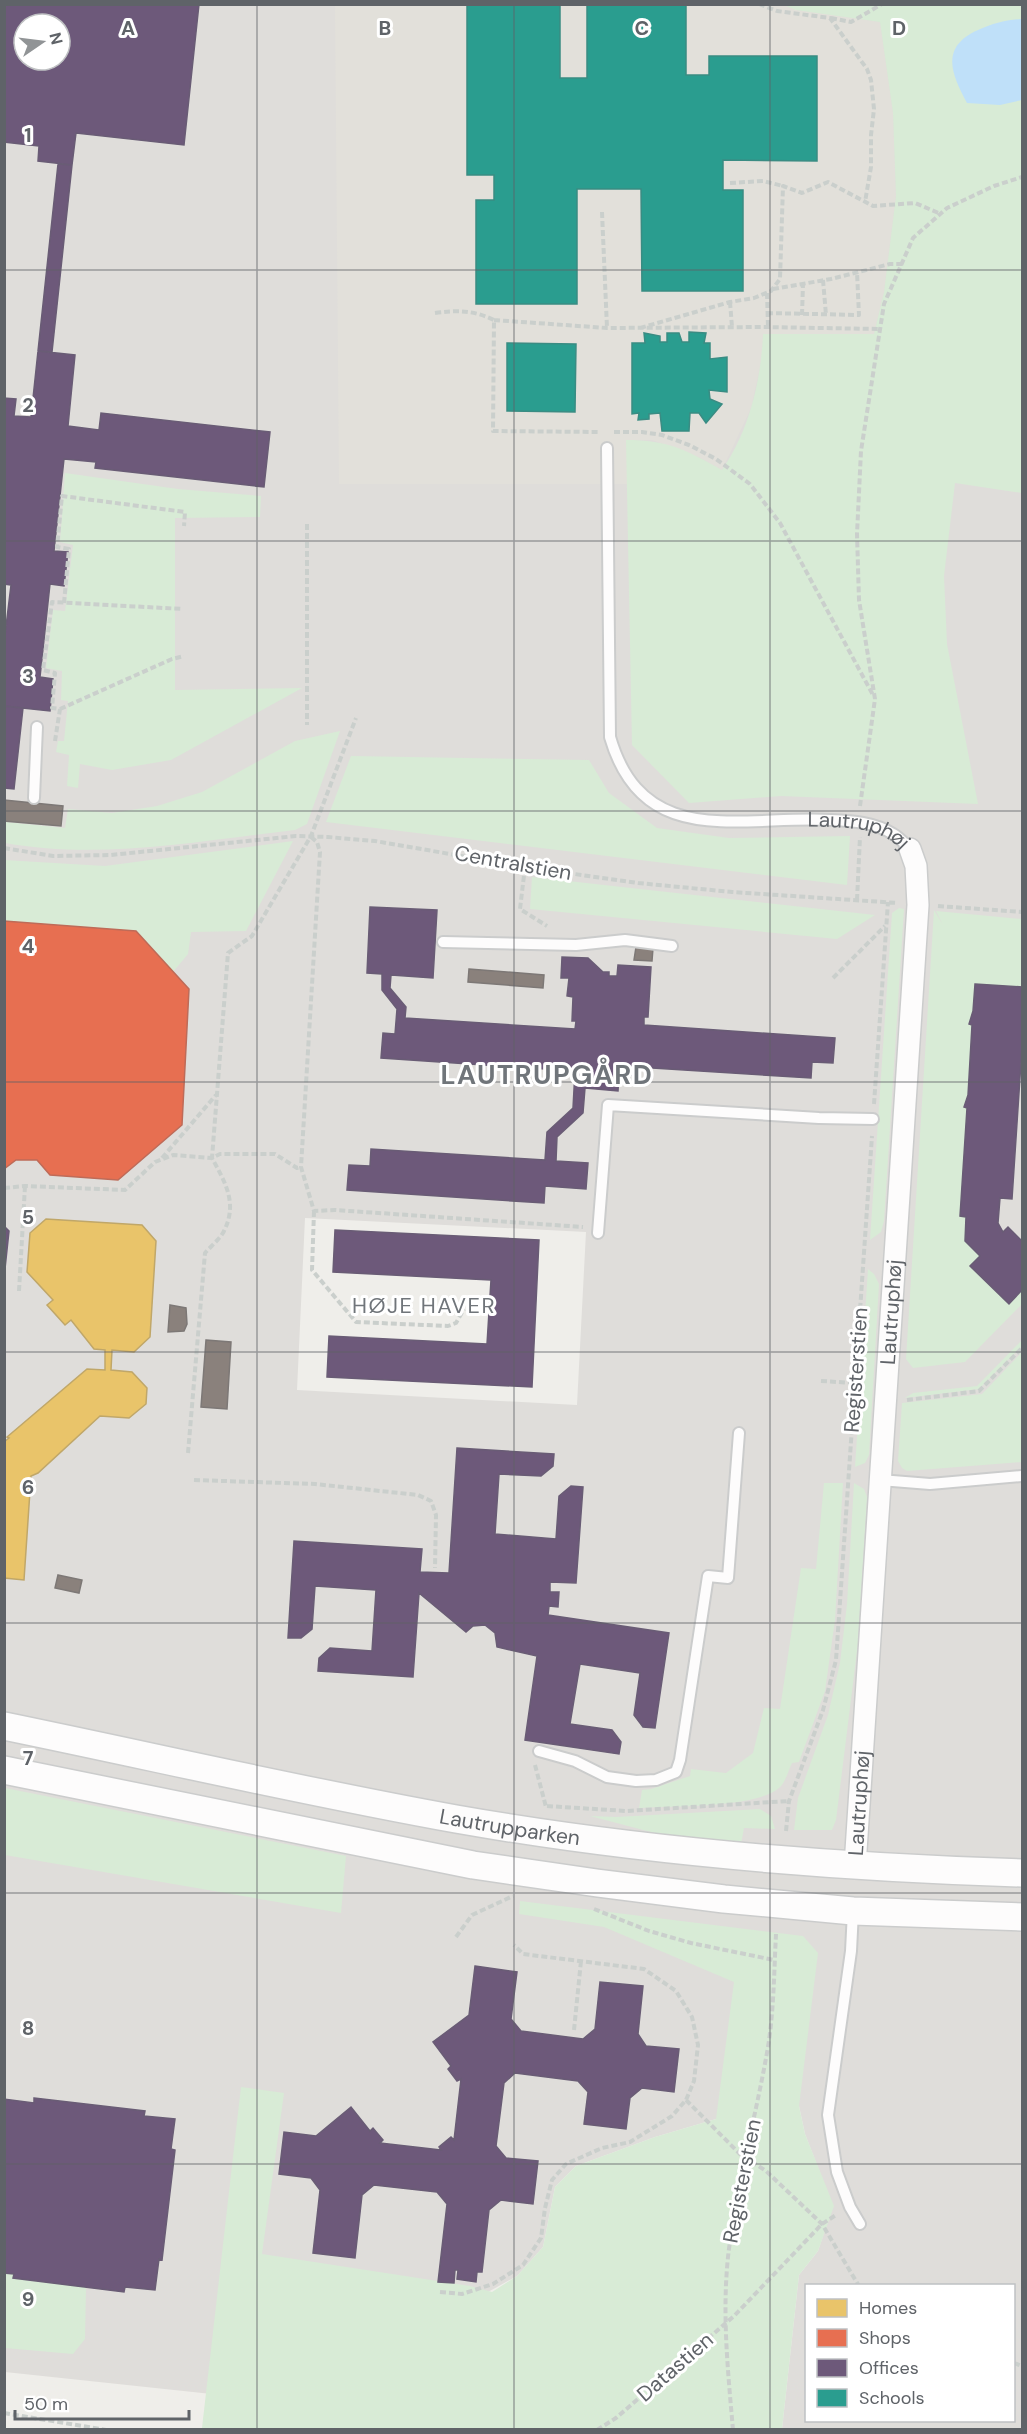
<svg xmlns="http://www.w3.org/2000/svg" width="1027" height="2434" viewBox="0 0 1027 2434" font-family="'DM Sans',sans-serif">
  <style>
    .industrial { fill: #dfddda; fill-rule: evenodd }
    .education { fill: #e2e0da }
    .green { fill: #d8ebd6 }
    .water { fill: #bfe0f9 }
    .homes { fill: #e9c46a; stroke: #c0a769; stroke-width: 1.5 }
    .shops { fill: #e76f51; stroke: #be6b58; stroke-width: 1.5 }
    .offices { fill: #6d597a; stroke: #695c75; stroke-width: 1.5; fill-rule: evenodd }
    .schools { fill: #2a9d8f; stroke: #3a8c83; stroke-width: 1.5 }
    .industry { fill: #8a817c; stroke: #7d7876; stroke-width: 1.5 }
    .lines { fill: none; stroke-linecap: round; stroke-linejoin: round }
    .service-casing { stroke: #cbcccc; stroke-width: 14 }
    .minor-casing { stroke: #cbcccc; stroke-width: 24 }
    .tertiary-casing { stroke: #cbcccc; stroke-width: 30 }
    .path { stroke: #cacfcc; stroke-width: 4; stroke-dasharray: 6 3; stroke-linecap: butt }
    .service { stroke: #fdfcfc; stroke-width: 10 }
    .minor { stroke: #fdfcfc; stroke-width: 21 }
    .tertiary { stroke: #fdfcfc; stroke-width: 27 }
    .grid { fill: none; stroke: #5f6368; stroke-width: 1.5; stroke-opacity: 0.55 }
    .labels { text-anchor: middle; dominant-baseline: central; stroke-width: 6; stroke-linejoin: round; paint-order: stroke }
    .street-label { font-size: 21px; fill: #5f6368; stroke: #fff }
    .neighbourhood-label { font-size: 22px; letter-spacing: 1.5px; fill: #70757a; stroke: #fff }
    .district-label { font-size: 27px; font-weight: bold; letter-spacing: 1.5px; fill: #70757a; stroke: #fff }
    .grid-label { font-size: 20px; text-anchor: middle; font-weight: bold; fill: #5f6368; stroke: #fff; stroke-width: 6; stroke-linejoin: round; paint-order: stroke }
  </style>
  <rect width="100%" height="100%" fill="#efeeea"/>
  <path class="industrial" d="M784 4 796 10 1022 5V2429H782L799 2275 818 2251 833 2206 805 2134 799 2106 716 2119 655 2137 576 2166 555 2187 543 2247 517 2276 468 2303 221 2395 5 2372V5ZM24 24H60V60H24ZM305 1218 586 1232 577 1405 297 1390ZM806 2286H1014V2420H806Z"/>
  <path class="education" d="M784 4 796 10 880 22 893 113 896 196 884 292 874 334 763 335 762 358 751 408 722 470 700 458 652 440H627V484H339L335 5Z"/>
  <path class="green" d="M784 5H1022V493L955 483 944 576 947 644 978 804 781 796 689 803 632 745 626 440C669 440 686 450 722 470 749 431 761 381 763 334H874L884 292 896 196 893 113 880 22 796 10Z
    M65 473 178 489 261 496 260 517 175 518V690L302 688 171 760 112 770 80 764 78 788 67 786 69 755 56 752 58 741H64L68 701 61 700 62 671 46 668 53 610 65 611 73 545 60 542Z
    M340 731 307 824 295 830C199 841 100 860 5 843V822L65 828 68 809 112 813 157 806 202 792 295 741Z
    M351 756 589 760 609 793 657 828 729 838 850 836 847 885 326 822Z
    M293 841 246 931 191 932 188 954 173 972 135 931 5 921 4 860 105 866Z
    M532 877 875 915 837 939 530 909Z
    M899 908 904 909 884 1221 881 1232 870 1240 892 913Z
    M934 910 943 925 936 911 1022 919V987L975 984 968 1095 964 1106 967 1108 960 1216 966 1217 965 1241 980 1256 971 1266 1009 1304 1022 1290V1304L965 1362 913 1368 906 1359Z
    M868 1269 874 1274 879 1284 869 1455 865 1463 855 1467Z
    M1022 1340V1346L979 1389 905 1398 913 1393 977 1386Z
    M1022 1352V1462L907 1471 902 1468 898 1461 902 1403 982 1394Z
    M824 1483H843L835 1620 825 1691 799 1762 792 1763C788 1771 786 1782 779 1788 756 1808 672 1806 639 1808L642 1790 651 1789 690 1776 691 1769 726 1773 753 1753 764 1708 780 1709 801 1568 816 1569Z
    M854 1483 864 1489 867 1497 858 1643 836 1820 832 1830H794L798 1798 828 1715 840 1663 847 1604Z
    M5 1788 346 1856 341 1913 5 1855Z
    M760 1809 771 1816 775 1829 744 1828 741 1844 670 1837 590 1816 616 1817Z
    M520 1901 803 1936 818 1953 799 2106 805 2134 834 2206 818 2251 799 2275 782 2429 202 2428 241 2087 284 2093 262 2254 470 2286 492 2292 517 2276 543 2247 555 2187 576 2166 655 2137 716 2119 734 1982 604 1927 519 1914Z
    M5 2273 14 2274V2278L86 2287 85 2339 73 2354 5 2348Z"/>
  <path class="water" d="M1022 19V100L1000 105 967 103C951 73 940 47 978 30 994 23 1005 20 1022 19Z"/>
  <path class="homes" d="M46 1219 142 1225 156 1241 150 1337 134 1352 112 1350 111 1370 132 1372 147 1388 146 1404 129 1418 100 1416 38 1473 31 1476 24 1580 4 1578V1442L9 1438 7 1437 87 1369 105 1370V1350L94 1349 71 1320 65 1325 47 1305 53 1300 27 1272 30 1233Z"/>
  <path class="shops" d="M4 921 136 931 189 989 182 1125 118 1180 50 1175 37 1160H16L4 1169Z"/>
  <path class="offices" d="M4 4H199L184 145 76 133 72 165 38 161 39 146 4 142ZM24 24H60V60H24Z
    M58 164 72 165 52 352 38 351Z
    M38 351 75 355 68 426 99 430 101 413 270 432 264 487 95 468 96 462 64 459 54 551 68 552 64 586 50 584 40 677 53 679 50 711 4 706V643L11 585 4 584V398L16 399 14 416 31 417Z
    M4 706 23 708 14 789 4 788Z
    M370 907 437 910 433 978 391 975 390 988 406 1007 405 1018 575 1029 576 1021H572L573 997 567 996 569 978H561L562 957 588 958 603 972H609V976H617L618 965 651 967 648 1017H644V1025L835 1038 833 1063 812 1062 811 1078 636 1067 635 1075 619 1074 618 1091 585 1088 583 1113 557 1137 556 1161 588 1163 586 1189 545 1186 544 1203 347 1190 349 1165 370 1166 371 1149 545 1160 547 1132 573 1108 575 1071 381 1058 383 1033 395 1034 397 1009 382 990V974L367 973Z
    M975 984 1022 987V1047L1012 1199 1000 1198 998 1223 1003 1232 1008 1227 1022 1241V1290L1009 1304 970 1266 980 1256 965 1241 966 1217 960 1216 967 1108 964 1107 968 1095 972 1025 969 1024 973 1011Z
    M4 1226 9 1231 4 1278Z
    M335 1230 539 1240 532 1387 327 1377 329 1336 487 1344 491 1280 333 1272Z
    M457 1448 554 1454 553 1466 541 1476 499 1474 495 1534 556 1539 559 1496 571 1486 583 1487 576 1583 550 1582V1592H559L558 1607 549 1606 548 1615 669 1633 655 1728 643 1727 634 1715 640 1673 580 1664 570 1724 612 1730 621 1742 619 1754 525 1740 537 1656 497 1647 495 1633 485 1625 473 1626 466 1632 419 1593 413 1677 318 1671 319 1658 330 1648 372 1651 376 1590 315 1586 312 1629 301 1638H288L294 1541 422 1549 420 1572 449 1573Z
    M475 1966 517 1972 511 2019 521 2031 583 2039 595 2029 600 1982 643 1986 638 2034 646 2046 679 2049 674 2092 642 2088 630 2098 626 2129 584 2124 588 2092 578 2081 515 2073 504 2083 496 2146 506 2158 538 2161 533 2204 501 2200 489 2210 482 2272H477L476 2282 457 2279 458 2270H455L454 2283 438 2282 447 2204 437 2192 374 2185 362 2195 355 2258 313 2253 320 2190 311 2178 279 2174 284 2132 316 2136 351 2107 370 2131 373 2128 383 2140 380 2143 441 2150 439 2147 451 2137 454 2140 461 2079 457 2081 448 2069 451 2066 433 2042 469 2015Z
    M34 2098 145 2111 144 2116 175 2119 171 2149 175 2150 162 2260 159 2259 155 2290 125 2287 124 2292 13 2278 14 2274 4 2273V2099L34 2103Z"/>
  <path class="schools" d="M467 4H560V78H587V4H686V75H709V56H817V161L723 160V190H743V291H642L641 189H577V304H476V200H494V175H467Z
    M689 332 706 333 704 343H710V359L727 357V392L709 390 710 399 722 404 706 423 699 413H690L689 431H662L660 413 649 414V419L638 420 639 413 632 414V343H645L644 333 660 336V342H667V333H679L682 342H689Z
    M507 343 576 344 575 412 507 411Z"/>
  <path class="industry" d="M4 800 63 806 61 826 4 821Z
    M636 947 653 948 652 961 634 960Z
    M469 969 544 975 543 988 468 982Z
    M170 1305 186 1308 187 1324 184 1331 168 1332Z
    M206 1340 231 1342 227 1409 201 1407Z
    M58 1575 82 1580 79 1593 55 1588Z"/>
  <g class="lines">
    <g class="service-casing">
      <g id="service">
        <path id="s1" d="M607 448 610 737C643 851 741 815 831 820 852 821 874 822 893 834 899 837 905 844 910 849"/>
        <path d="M34 798 37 727"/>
        <path d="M443 942 576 945 625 940 672 946"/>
        <path d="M598 1233 608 1105 819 1118 873 1119"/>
        <path d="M880 1480 930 1484 1022 1476"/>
        <path d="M539 1751 575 1761 607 1777 636 1781 656 1780 676 1772 680 1760 708 1576 728 1578 739 1433"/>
        <path d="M853 1911 851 1951 828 2115 837 2172 850 2207 860 2224"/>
      </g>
    </g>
    <g class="minor-casing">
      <g id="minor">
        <path id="s2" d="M855 1866 918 905 916 866 910 849"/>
      </g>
    </g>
    <g class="tertiary-casing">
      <g id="tertiary">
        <path id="s3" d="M4 1726C155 1757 305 1792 456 1819 643 1852 833 1867 1022 1873"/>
        <path d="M4 1770 473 1865 597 1883 724 1899 853 1911 1022 1917"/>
      </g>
    </g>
    <path class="path" d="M759 4 777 11 830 18 867 69 871 80 874 109 871 135V167L865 202
      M831 18 851 22 882 4
      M730 183 763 181 783 186
      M602 212 607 328
      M823 280 826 315
      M773 289 831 279 890 264H902
      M767 293 768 327
      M730 302 732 327
      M435 313C457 310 473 310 494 320L493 431 600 432
      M767 313 859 315 857 272
      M802 315 803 284
      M494 320 607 328 763 327 879 329
      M640 328 730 302 754 298 771 291 780 279 783 186 802 193 828 182 873 206 915 203 941 214
      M614 432H642L662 435 689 445 716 459 750 484 780 523 873 695
      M307 524V725
      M64 603 69 549 57 547 62 496 185 512 184 526
      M60 709 172 659 184 656
      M55 741 60 709 52 708 55 673 43 670 52 602 183 609
      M860 806 875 699 859 600 857 534 861 451 884 304 913 238 947 208 994 186 1022 177
      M311 837 317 842 320 852 301 1167 314 1211 335 1210 583 1227
      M4 848 53 856 111 855 296 836 328 837 375 841 525 867 638 883 732 892 898 903
      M525 867 520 909 547 926
      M857 900 860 837
      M938 906 1022 912
      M833 978 885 926
      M874 1104 888 902
      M162 1158 216 1095
      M4 1188 25 1186 125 1190 155 1162 173 1155 212 1158 220 1154H275L297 1168 301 1167
      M314 1211 312 1270 356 1322 448 1326 456 1323 464 1309
      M19 1291 25 1186
      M821 1381 855 1383
      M907 1400 979 1391 1022 1348
      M188 1453 205 1253C211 1246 220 1239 224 1231 238 1203 225 1182 212 1158L228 953 252 936 311 836 356 718
      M194 1480 315 1484 418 1495 431 1501 436 1515 435 1568
      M535 1765 546 1807
      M547 1806 626 1811 789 1801
      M786 1831 789 1801 823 1710 836 1660 872 1136
      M594 1909 649 1931 691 1943 774 1960
      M456 1937 472 1915 513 1896
      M574 2030 581 1961
      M686 2100 740 2154 766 2171 822 2224 859 2286
      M440 2292 462 2294 493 2284 523 2265 541 2238 545 2208 552 2180 566 2164 602 2148 630 2142 672 2116 686 2100 694 2081 698 2045 692 2017 676 1991 644 1969 523 1954 514 1945
      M1014 2363 1022 2366
      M4 2413 106 2430
      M597 2430 616 2418 734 2316 822 2224 836 2215
      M733 2430C728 2372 722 2315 728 2257 736 2186 756 2117 768 2047 774 2009 774 1972 776 1934"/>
    <use href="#service" class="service"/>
    <use href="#minor" class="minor"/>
    <use href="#tertiary" class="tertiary"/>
  </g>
  <path class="grid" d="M257 4V2430M514 4V2430M770 4V2430M4 270H1022M4 541H1022M4 811H1022M4 1082H1022M4 1352H1022M4 1623H1022M4 1893H1022M4 2164H1022"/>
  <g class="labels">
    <g class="street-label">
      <text stroke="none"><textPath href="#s1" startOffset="580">Lautruphøj</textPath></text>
      <text transform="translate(513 863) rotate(10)">Centralstien</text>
      <text stroke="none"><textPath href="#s2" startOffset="555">Lautruphøj</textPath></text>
      <text transform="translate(856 1370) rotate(-86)">Registerstien</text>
      <text stroke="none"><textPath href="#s2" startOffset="63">Lautruphøj</textPath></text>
      <text stroke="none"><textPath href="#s3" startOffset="516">Lautrupparken</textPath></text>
      <text transform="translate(742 2181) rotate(-79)">Registerstien</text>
      <text transform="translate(675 2367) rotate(-41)">Datastien</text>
    </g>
    <g class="neighbourhood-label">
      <text x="424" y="1305">HØJE HAVER</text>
    </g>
    <g class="district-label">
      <text x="547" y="1074">LAUTRUPGÅRD</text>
    </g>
  </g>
  <g class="grid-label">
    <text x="128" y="35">A</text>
    <text x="385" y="35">B</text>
    <text x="642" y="35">C</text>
    <text x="899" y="35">D</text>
    <text x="28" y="142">1</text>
    <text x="28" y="412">2</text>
    <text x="28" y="683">3</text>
    <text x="28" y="953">4</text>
    <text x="28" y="1224">5</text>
    <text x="28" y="1494">6</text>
    <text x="28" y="1765">7</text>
    <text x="28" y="2035">8</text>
    <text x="28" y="2306">9</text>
  </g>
  <rect width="1027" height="2434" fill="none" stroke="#5f6368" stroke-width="12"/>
  <rect x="805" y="2284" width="210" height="138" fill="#ffffff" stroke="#bfc1c3" stroke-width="1.5"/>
  <rect x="817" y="2299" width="30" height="18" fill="#e9c46a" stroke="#bfc1c3" stroke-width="1.5"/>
  <text x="859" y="2314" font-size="18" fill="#5f6368">Homes</text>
  <rect x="817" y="2329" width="30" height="18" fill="#e76f51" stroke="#bfc1c3" stroke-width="1.5"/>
  <text x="859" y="2344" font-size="18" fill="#5f6368">Shops</text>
  <rect x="817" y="2359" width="30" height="18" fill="#6d597a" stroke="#bfc1c3" stroke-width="1.5"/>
  <text x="859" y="2374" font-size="18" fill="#5f6368">Offices</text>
  <rect x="817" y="2389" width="30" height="18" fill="#2a9d8f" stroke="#bfc1c3" stroke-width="1.5"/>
  <text x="859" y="2404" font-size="18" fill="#5f6368">Schools</text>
  <g transform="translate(42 42) rotate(76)"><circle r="28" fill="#ffffff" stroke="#bfc1c3" stroke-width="1.5"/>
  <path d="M0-4.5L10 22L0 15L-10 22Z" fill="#919496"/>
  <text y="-9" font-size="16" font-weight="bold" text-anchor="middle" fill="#5f6368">N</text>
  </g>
  <path d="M15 2410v9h174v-9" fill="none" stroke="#5f6368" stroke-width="3"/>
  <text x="24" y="2410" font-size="18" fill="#5f6368" stroke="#ffffff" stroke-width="4.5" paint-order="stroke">50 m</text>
</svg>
